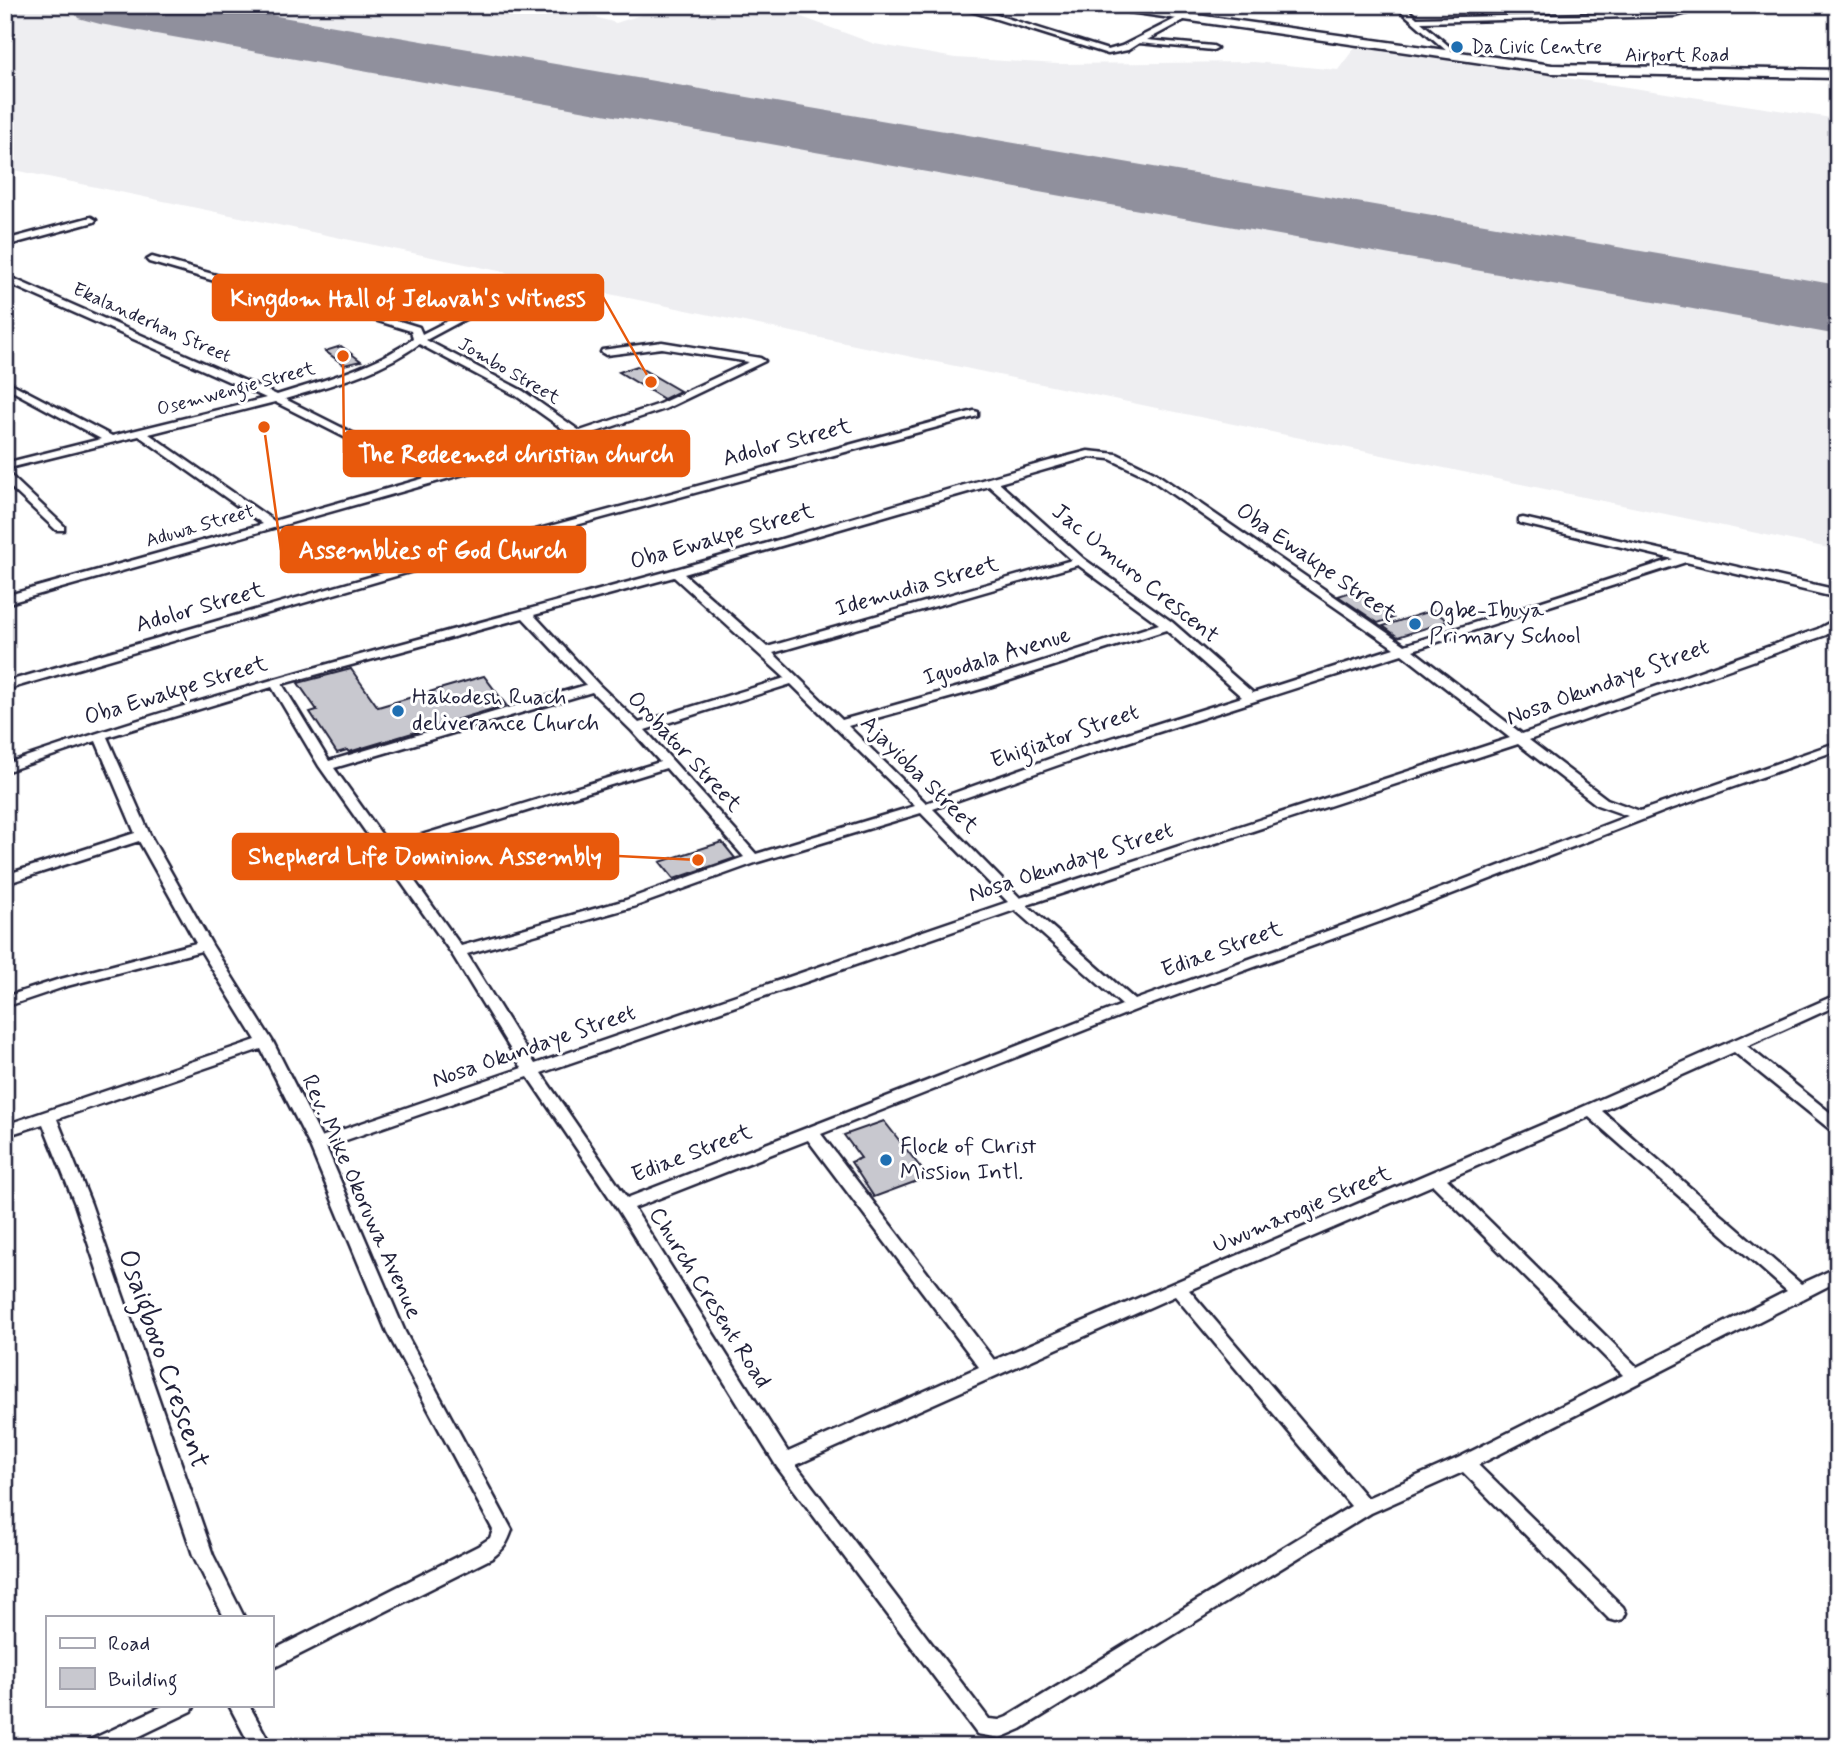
<svg xmlns="http://www.w3.org/2000/svg" width="1843" height="1752" viewBox="0 0 1843 1752" font-family="Mynerve,sans-serif">
  <style>
    .built { fill: #eeeef1 }
    .lines { fill: none; stroke-linecap: round; stroke-linejoin: round }
    .runway { fill: #90909d; fill-rule: evenodd }
    .building { fill: #c8c8cf; stroke: #22223b; stroke-width: 2 }
    .street-casing { stroke: #22223b; stroke-width: 5 }
    .secondary-casing { stroke: #22223b; stroke-width: 5 }
    .street { fill: #fff; fill-rule: evenodd }
    .secondary { fill: #fff; fill-rule: evenodd }
    .poi-dot { fill: #1f6fb2; stroke: #fff; stroke-width: 2.5 }
    .labels { text-anchor: middle; dominant-baseline: central; stroke-width: 6; stroke-linejoin: round; paint-order: stroke }
    .far-poi-label { font-size: 19px; fill: #22223b; stroke: #fff; text-anchor: start }
    .far-street-label { font-size: 19px; fill: #22223b; stroke: #fff }
    .street-label { font-size: 23px; fill: #22223b; stroke: #fff }
    .poi-label { font-size: 23px; fill: #22223b; stroke: #fff; text-anchor: start }
    .near-street-label { font-size: 28px; fill: #22223b; stroke: #fff }
    .leader { fill: none; stroke: #e8590c; stroke-width: 2.5 }
    .callout-dot { fill: #e8590c; stroke: #fff; stroke-width: 2.5 }
    .callout { fill: #e8590c; stroke: #e8590c; stroke-width: 2.5 }
    .callout-label { font-size: 24px; text-anchor: middle; font-weight: bold; fill: #fff }
  </style>
  <rect width="100%" height="100%" fill="#fff"/>
  <filter id="ink" filterUnits="userSpaceOnUse"><feTurbulence type="fractalNoise" baseFrequency=".0143" numOctaves="2"/><feDisplacementMap in="SourceGraphic" scale="14" xChannelSelector="R" yChannelSelector="G"/><feConvolveMatrix kernelMatrix="1 2 1 2 8 2 1 2 1" color-interpolation-filters="sRGB"/></filter>
  <g filter="url(#ink)">
    <path class="built" d="M5 5H553L616 23 671 5H769L875 44 955 58 1058 64 1254 62 1338 70 1356 46 1838 119V550L5 168Z"/>
    <g class="lines">
      <path class="runway" d="M69 5H213L1838 285V335L100 24 78 18Z"/>
    </g>
    <path class="building" d="M341 346 361 361 344 365 325 351Z
      M637 366 680 391 664 399 619 372Z
      M1354 591 1393 618 1378 623 1338 596Z
      M1433 610 1448 621 1398 637 1383 626Z
      M351 669 378 707 484 676 506 705 349 752 347 750 337 753 310 712 317 710 298 683Z
      M722 842 735 858 674 879 660 862Z
      M884 1121 928 1177 874 1197 851 1162 861 1158 844 1135Z"/>
    <g class="lines">
      <g class="street-casing">
        <path id="street" d="M844 5H856L846 9 842 7Z
          M952 5H965L1108 50 1122 46 1183 15 1187 17 1186 19 1147 40 1213 46 1217 48 1213 50 1139 43 1128 50 1108 54Z
          M1394 5H1403L1417 18 1676 12 1685 10 1681 5H1689L1694 11 1676 16 1421 22 1451 48V52H1448Z
          M1829 5H1837L1838 13Z
          M91 217 96 220 94 222 5 246V240Z
          M152 257 241 282 341 303 419 327 422 334 461 314H467V318L426 340 523 391 580 431 657 405 749 362 662 348 606 355 601 352 602 350 662 342 760 358 765 361 665 409 510 461 5 604V596L263 524 139 436 5 469V463L101 439 5 387V380L112 436 266 398 5 282V275L277 395C324 380 372 368 413 339L411 331 336 308 239 288 149 262 147 260ZM419 344 515 395 570 434 436 475 285 399C331 385 379 373 419 344ZM275 402 425 478 274 521 149 434Z
          M974 411 978 412V416L499 546 5 690V682L491 542Z
          M1088 451 1117 454 1154 472 1405 645 1673 559 1519 523V519L1523 518 1838 590V598L1686 562 1413 650 1522 734 1818 629 1838 618V627L1826 635 1529 740 1607 799 1640 811 1838 742V750L1665 811 1390 918 1138 1009 821 1134 994 1360 1569 1113 1838 994V1005L1747 1046 1838 1119V1132L1832 1131 1734 1052 1602 1111 1801 1284 1838 1267V1281L1478 1465 1623 1607 1626 1613 1623 1619 1616 1621 1609 1619 1463 1472 1371 1513 1021 1729 1000 1738 977 1734 777 1467 618 1210 528 1077 326 1147 405 1332 512 1530C507 1544 504 1549 492 1558L271 1669V1651L478 1546 490 1538 493 1530 387 1332 309 1144 261 1049 57 1119 91 1204 213 1555 244 1617H224L193 1555 75 1204 43 1124 5 1136V1125L256 1040 201 951 67 986 5 1007V997L57 980 196 943 139 841 5 884V875L135 833 96 741 5 772V764C223 688 447 632 669 571 809 533 947 487 1088 451ZM1089 457 1110 459 1146 476 1394 648 1253 693 1172 622 1084 559 999 483ZM989 486 1072 560 767 647 684 574ZM1078 565 1159 624 984 680 842 720 773 653ZM674 577 785 678 639 723 598 684 534 615ZM523 618 586 685 329 761 282 684ZM1166 630 1242 697 1077 749 926 803 848 726 992 686ZM1402 654 1510 738 1020 898 933 809 1087 755ZM791 684 915 806 756 854 645 730ZM272 687 319 766 452 954 522 1068 321 1137 273 1042 212 945 150 835 107 737ZM592 692 632 731 660 762 389 845 334 768ZM1518 744 1597 805 1628 816 1380 912 1135 1000 1027 905ZM666 768 744 857 626 900 461 946 394 852ZM921 813 1008 902 535 1064 467 954 636 906 758 862ZM1015 910 1122 1005 627 1198 541 1073ZM1589 1117 1787 1291 1637 1367 1447 1179ZM808 1140 979 1367 788 1452 634 1208ZM1433 1185 1623 1375 1458 1458 1367 1498 1189 1290ZM1175 1296 1351 1506 1007 1717 999 1720 989 1719 796 1465Z
          M5 473 9 474 64 526V530H56L5 482Z
          M165 1705H195L192 1711 117 1747H85L88 1741Z
          M229 1705H249L272 1747H251Z"/>
      </g>
      <g class="secondary-casing">
        <path id="secondary" d="M1096 5H1126L1552 65 1838 70V78L1552 73 1101 8Z"/>
      </g>
      <use href="#street" class="street"/>
      <use href="#secondary" class="secondary"/>
    </g>
  </g>
  <g class="poi-dot">
    <circle cx="1457" cy="47" r="7"/>
    <circle cx="1415" cy="624" r="7"/>
    <circle cx="398" cy="711" r="7"/>
    <circle cx="886" cy="1160" r="7"/>
  </g>
  <g class="labels">
    <g class="far-poi-label">
      <text x="1471" y="47">Da Civic Centre</text>
    </g>
    <g class="far-street-label">
      <text x="1677" y="55">Airport Road</text>
      <text transform="translate(152 323) rotate(24)">Ekalanderhan Street</text>
      <text transform="translate(509 371) rotate(30)">Jombo Street</text>
      <text transform="translate(236 389) rotate(-15)">Osemwengie Street</text>
      <text transform="translate(200 526) rotate(-16)">Aduwa Street</text>
    </g>
    <g class="street-label">
      <text transform="translate(787 443) rotate(-15)">Adolor Street</text>
      <text transform="translate(722 537) rotate(-16)">Oba Ewakpe Street</text>
      <text transform="translate(1316 563) rotate(35)">Oba Ewakpe Street</text>
      <text transform="translate(1135 574) rotate(39)">Jac Umuro Crescent</text>
      <text transform="translate(917 587) rotate(-16)">Idemudia Street</text>
      <text transform="translate(200 608) rotate(-16)">Adolor Street</text>
      <text transform="translate(997 657) rotate(-17)">Iguodala Avenue</text>
      <text transform="translate(1608 683) rotate(-20)">Nosa Okundaye Street</text>
      <text transform="translate(176 691) rotate(-17)">Oba Ewakpe Street</text>
      <text transform="translate(1065 737) rotate(-19)">Ehigiator Street</text>
      <text transform="translate(684 752) rotate(47)">Orobator Street</text>
      <text transform="translate(919 775) rotate(45)">Ajayioba Street</text>
      <text transform="translate(1071 863) rotate(-18)">Nosa Okundaye Street</text>
      <text transform="translate(1222 950) rotate(-20)">Ediae Street</text>
      <text transform="translate(534 1047) rotate(-19)">Nosa Okundaye Street</text>
      <text transform="translate(692 1154) rotate(-21)">Ediae Street</text>
      <text transform="translate(361 1197) rotate(66)">Rev. Mike Okoruwa Avenue</text>
      <text transform="translate(1302 1210) rotate(-23)">Uwumarogie Street</text>
      <text transform="translate(709 1298) rotate(58)">Church Cresent Road</text>
    </g>
    <g class="poi-label">
      <text x="1429" y="611">Ogbe-Ibuya<tspan x="1429" dy="26">Primary School</tspan></text>
      <text x="412" y="698">Hakodesh Ruach<tspan x="412" dy="26">deliverance Church</tspan></text>
      <text x="900" y="1147">Flock of Christ<tspan x="900" dy="26">Mission Intl.</tspan></text>
    </g>
    <g class="near-street-label">
      <text transform="translate(163 1359) rotate(71)">Osaigbovo Crescent</text>
    </g>
  </g>
  <path class="leader" d="M651 382L603 297M343 356L344 453M264 427L281 550M698 860L618 856"/>
  <g class="callout-dot">
    <circle cx="651" cy="382" r="7"/>
    <circle cx="343" cy="356" r="7"/>
    <circle cx="264" cy="427" r="7"/>
    <circle cx="698" cy="860" r="7"/>
  </g>
  <g class="callout">
    <rect x="213" y="275" width="390" height="45" rx="7"/>
    <rect x="344" y="431" width="345" height="45" rx="7"/>
    <rect x="281" y="527" width="304" height="45" rx="7"/>
    <rect x="233" y="834" width="385" height="45" rx="7"/>
  </g>
  <g class="callout-label">
    <text x="408" y="306">Kingdom Hall of Jehovah's Witness</text>
    <text x="516" y="462">The Redeemed christian church</text>
    <text x="433" y="558">Assemblies of God Church</text>
    <text x="425" y="864">Shepherd Life Dominion Assembly</text>
  </g>
  <rect width="1843" height="1752" fill="none" stroke="#fff" stroke-width="28"/>
  <rect x="14" y="14" width="1815" height="1724" fill="none" stroke="#22223b" stroke-width="2.5" filter="url(#ink)"/>
  <rect x="46" y="1616" width="228" height="91" fill="#ffffff" stroke="#a7a7b1" stroke-width="2"/>
  <rect x="60" y="1638" width="35" height="10" fill="#ffffff" stroke="#a7a7b1" stroke-width="2"/>
  <text x="108" y="1650" font-size="21" fill="#22223b">Road</text>
  <rect x="60" y="1668" width="35" height="21" fill="#c8c8cf" stroke="#a7a7b1" stroke-width="2"/>
  <text x="108" y="1686" font-size="21" fill="#22223b">Building</text>
</svg>
